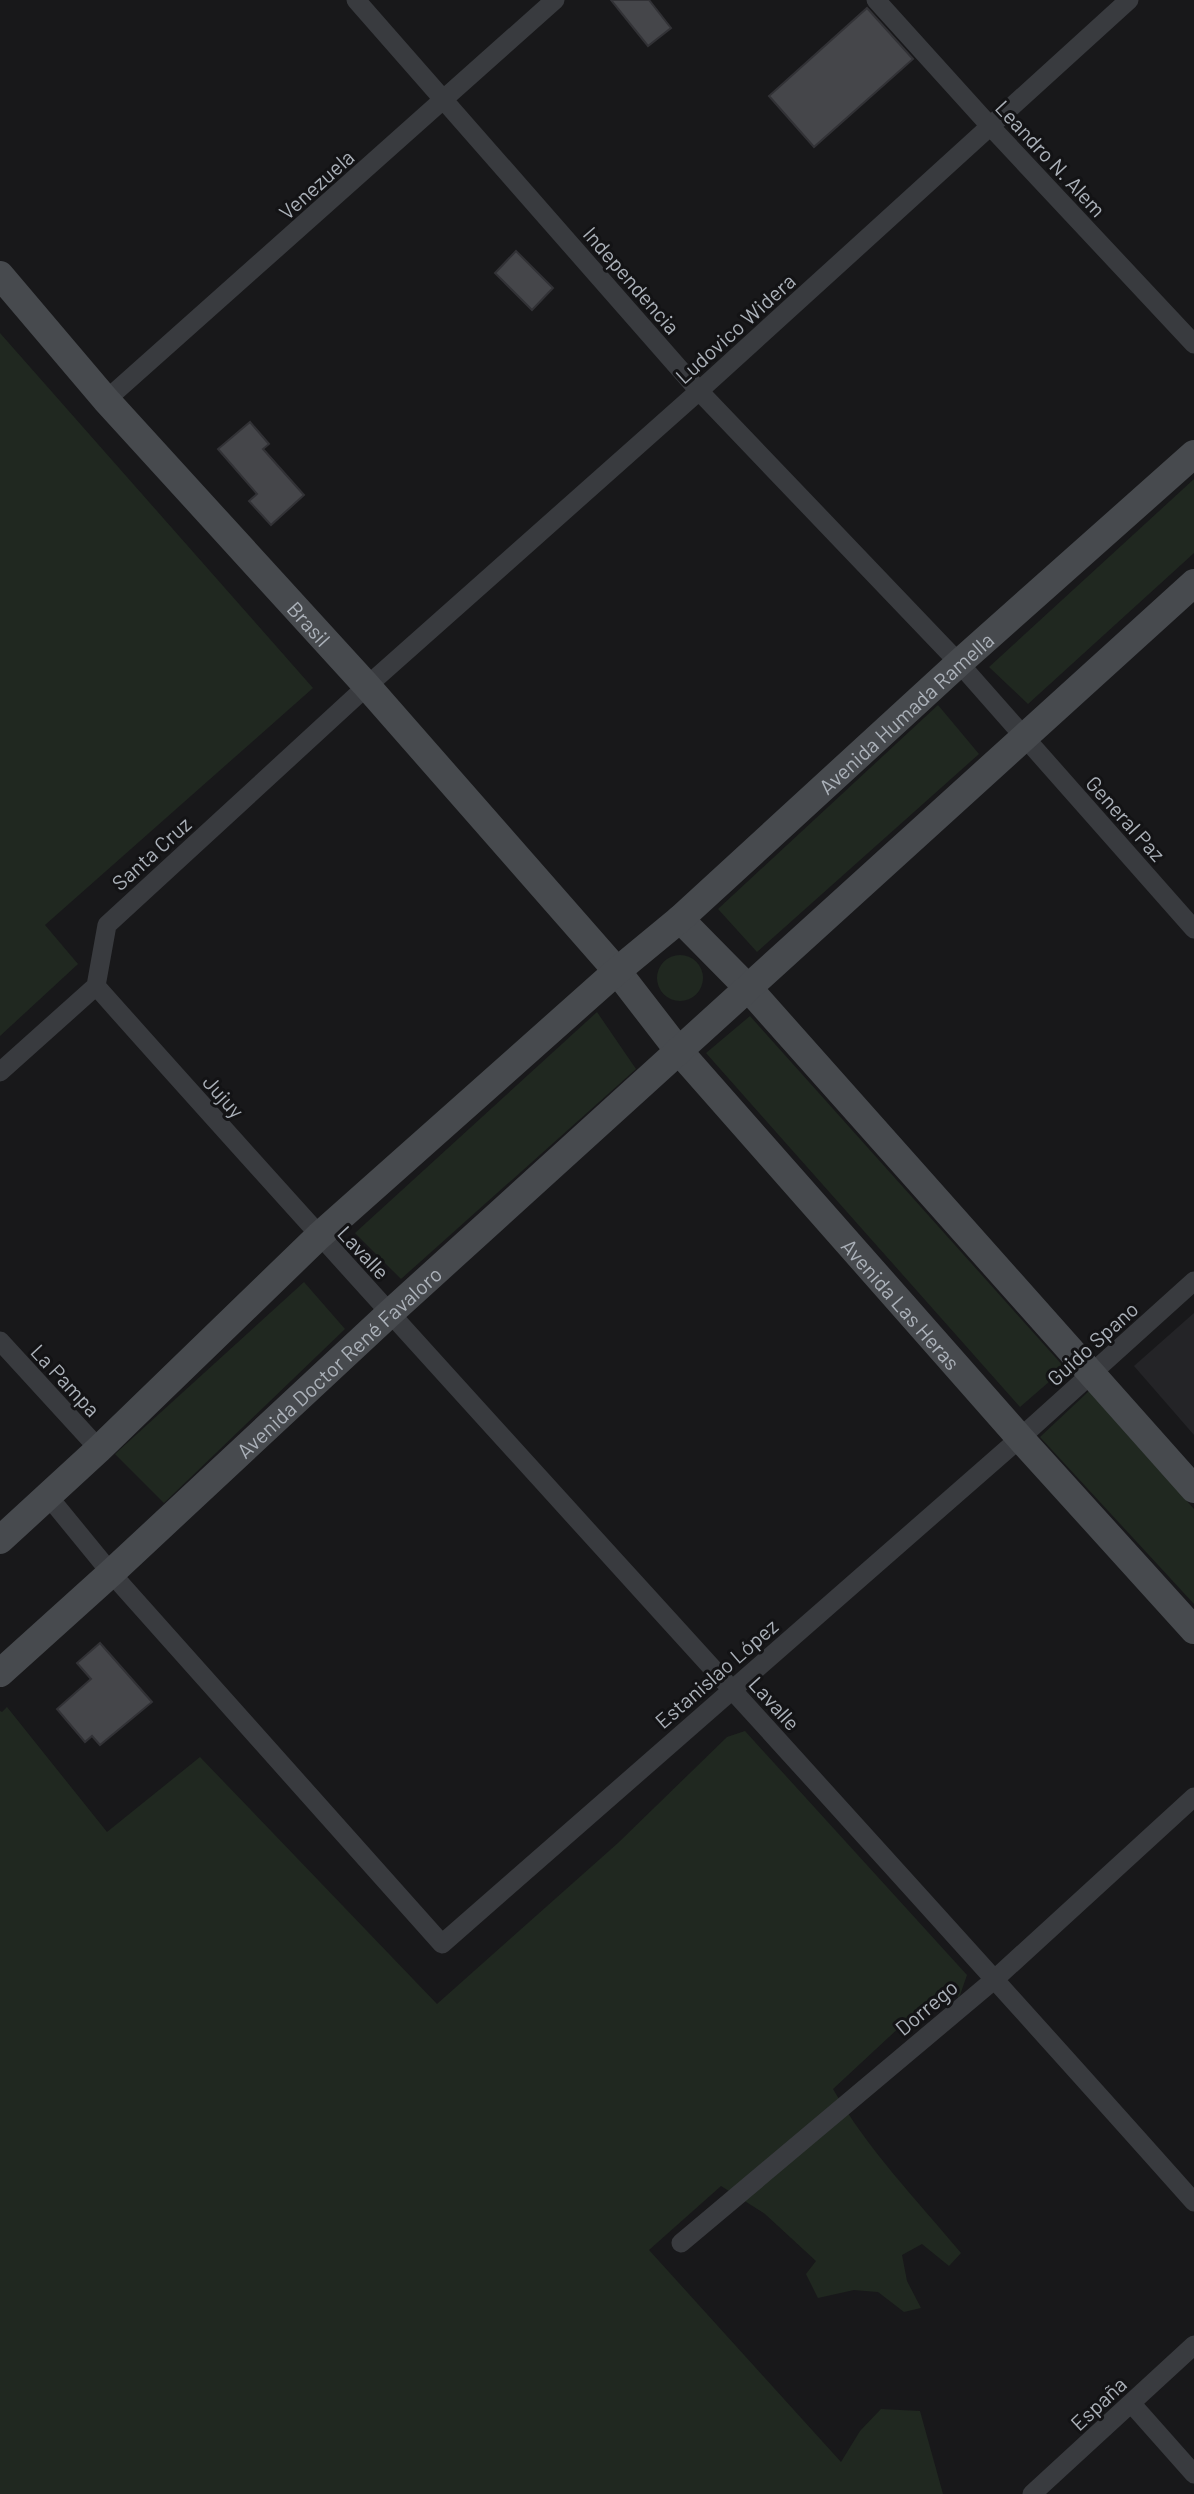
<svg xmlns="http://www.w3.org/2000/svg" width="1194" height="2494" viewBox="0 0 1194 2494" font-family="Barlow,sans-serif">
  <style>
    .built { fill: #242427 }
    .green { fill: #202820 }
    .building { fill: #45464a; stroke: #323236; stroke-width: 2 }
    .lines { fill: none; stroke-linecap: round; stroke-linejoin: round }
    .minor { stroke: #393b3f; stroke-width: 19 }
    .secondary { stroke: #474a4e; stroke-width: 28 }
    .labels { text-anchor: middle; dominant-baseline: central; stroke-width: 6; stroke-linejoin: round; paint-order: stroke }
    .street-label { font-size: 21px; fill: #abb1b9; stroke: #131315 }
  </style>
  <rect width="100%" height="100%" fill="#18181a"/>
  <path class="built" d="M1194 1313V1435L1134 1366Z"/>
  <path class="green" d="M0 333 313 688 45 925 78 964 0 1036Z
    M1194 479V553L1028 704 989 667Z
    M938 705 979 754 757 952 718 909Z
    M657 978a23 23 0 1 1 46 0a23 23 0 1 1-46 0Z
    M597 1012 636 1069 401 1279 355 1233Z
    M750 1016 1065 1368 1020 1407 706 1053Z
    M304 1282 345 1329 164 1503 115 1454Z
    M1089 1391 1194 1509V1604L1040 1437Z
    M7 1707 107 1832 200 1757 437 2004 618 1843 727 1737 745 1731 967 1975 959 1998 946 1984 833 2089C868 2150 916 2199 961 2253L949 2266 922 2244 902 2255 907 2281 921 2308 904 2312 878 2292 854 2290 818 2298 806 2274 816 2261 765 2214 721 2186 649 2250 841 2462 860 2431 881 2409 920 2411 943 2494H0V1711L2 1712Z"/>
  <path class="building" d="M611 0H649L671 28 648 46Z
    M867 8 913 59 814 147 769 96Z
    M516 251 553 288 532 310 495 273Z
    M250 422 269 444 263 449 304 495 271 525 249 501 257 494 218 449Z
    M100 1643 152 1702 100 1745 92 1736 85 1742 57 1709 91 1679 77 1663Z"/>
  <g class="lines">
    <path class="minor" d="M356 0 699 391 959 663 1194 929
      M876 0 990 126 1194 344
      M106 400 555 0
      M96 986C459 1394 831 1794 1194 2202
      M0 1072 96 986 107 925 367 686 699 391 1129 0
      M0 1341 99 1449
      M48 1496 111 1573 442 1944 1020 1438 1194 1281
      M681 2243 995 1979 1194 1797
      M1131 2403 1194 2474
      M1032 2494 1194 2345"/>
    <g class="secondary">
      <path id="s1" d="M0 275 106 400 367 686 617 971 678 1050 1020 1438 1194 1630"/>
      <path d="M680 919 749 989 1194 1489"/>
      <path id="s2" d="M0 1540 99 1449 319 1236 617 971 680 919 959 663 1194 454"/>
      <path id="s3" d="M0 1673 111 1573 390 1313 1194 583"/>
    </g>
  </g>
  <g class="labels">
    <g class="street-label">
      <text transform="translate(1051 158) rotate(47)">Leandro N. Alem</text>
      <text transform="translate(316 184) rotate(-42)">Venezuela</text>
      <text transform="translate(632 280) rotate(49)">Independencia</text>
      <text transform="translate(735 328) rotate(-42)">Ludovico Widera</text>
      <text stroke="none"><textPath href="#s1" startOffset="466">Brasil</textPath></text>
      <text stroke="none"><textPath href="#s2" startOffset="1227">Avenida Humada Ramella</textPath></text>
      <text transform="translate(1126 818) rotate(48)">General Paz</text>
      <text transform="translate(151 853) rotate(-42)">Santa Cruz</text>
      <text transform="translate(224 1096) rotate(48)">Jujuy</text>
      <text transform="translate(364 1252) rotate(47)">Lavalle</text>
      <text stroke="none"><textPath href="#s1" startOffset="1368">Avenida Las Heras</textPath></text>
      <text transform="translate(1092 1343) rotate(-42)">Guido Spano</text>
      <text stroke="none"><textPath href="#s3" startOffset="460">Avenida Doctor René Favaloro</textPath></text>
      <text transform="translate(66 1380) rotate(47)">La Pampa</text>
      <text transform="translate(716 1673) rotate(-41)">Estanislao López</text>
      <text transform="translate(775 1703) rotate(48)">Lavalle</text>
      <text transform="translate(926 2007) rotate(-40)">Dorrego</text>
      <text transform="translate(1098 2403) rotate(-43)">España</text>
    </g>
  </g>
</svg>
